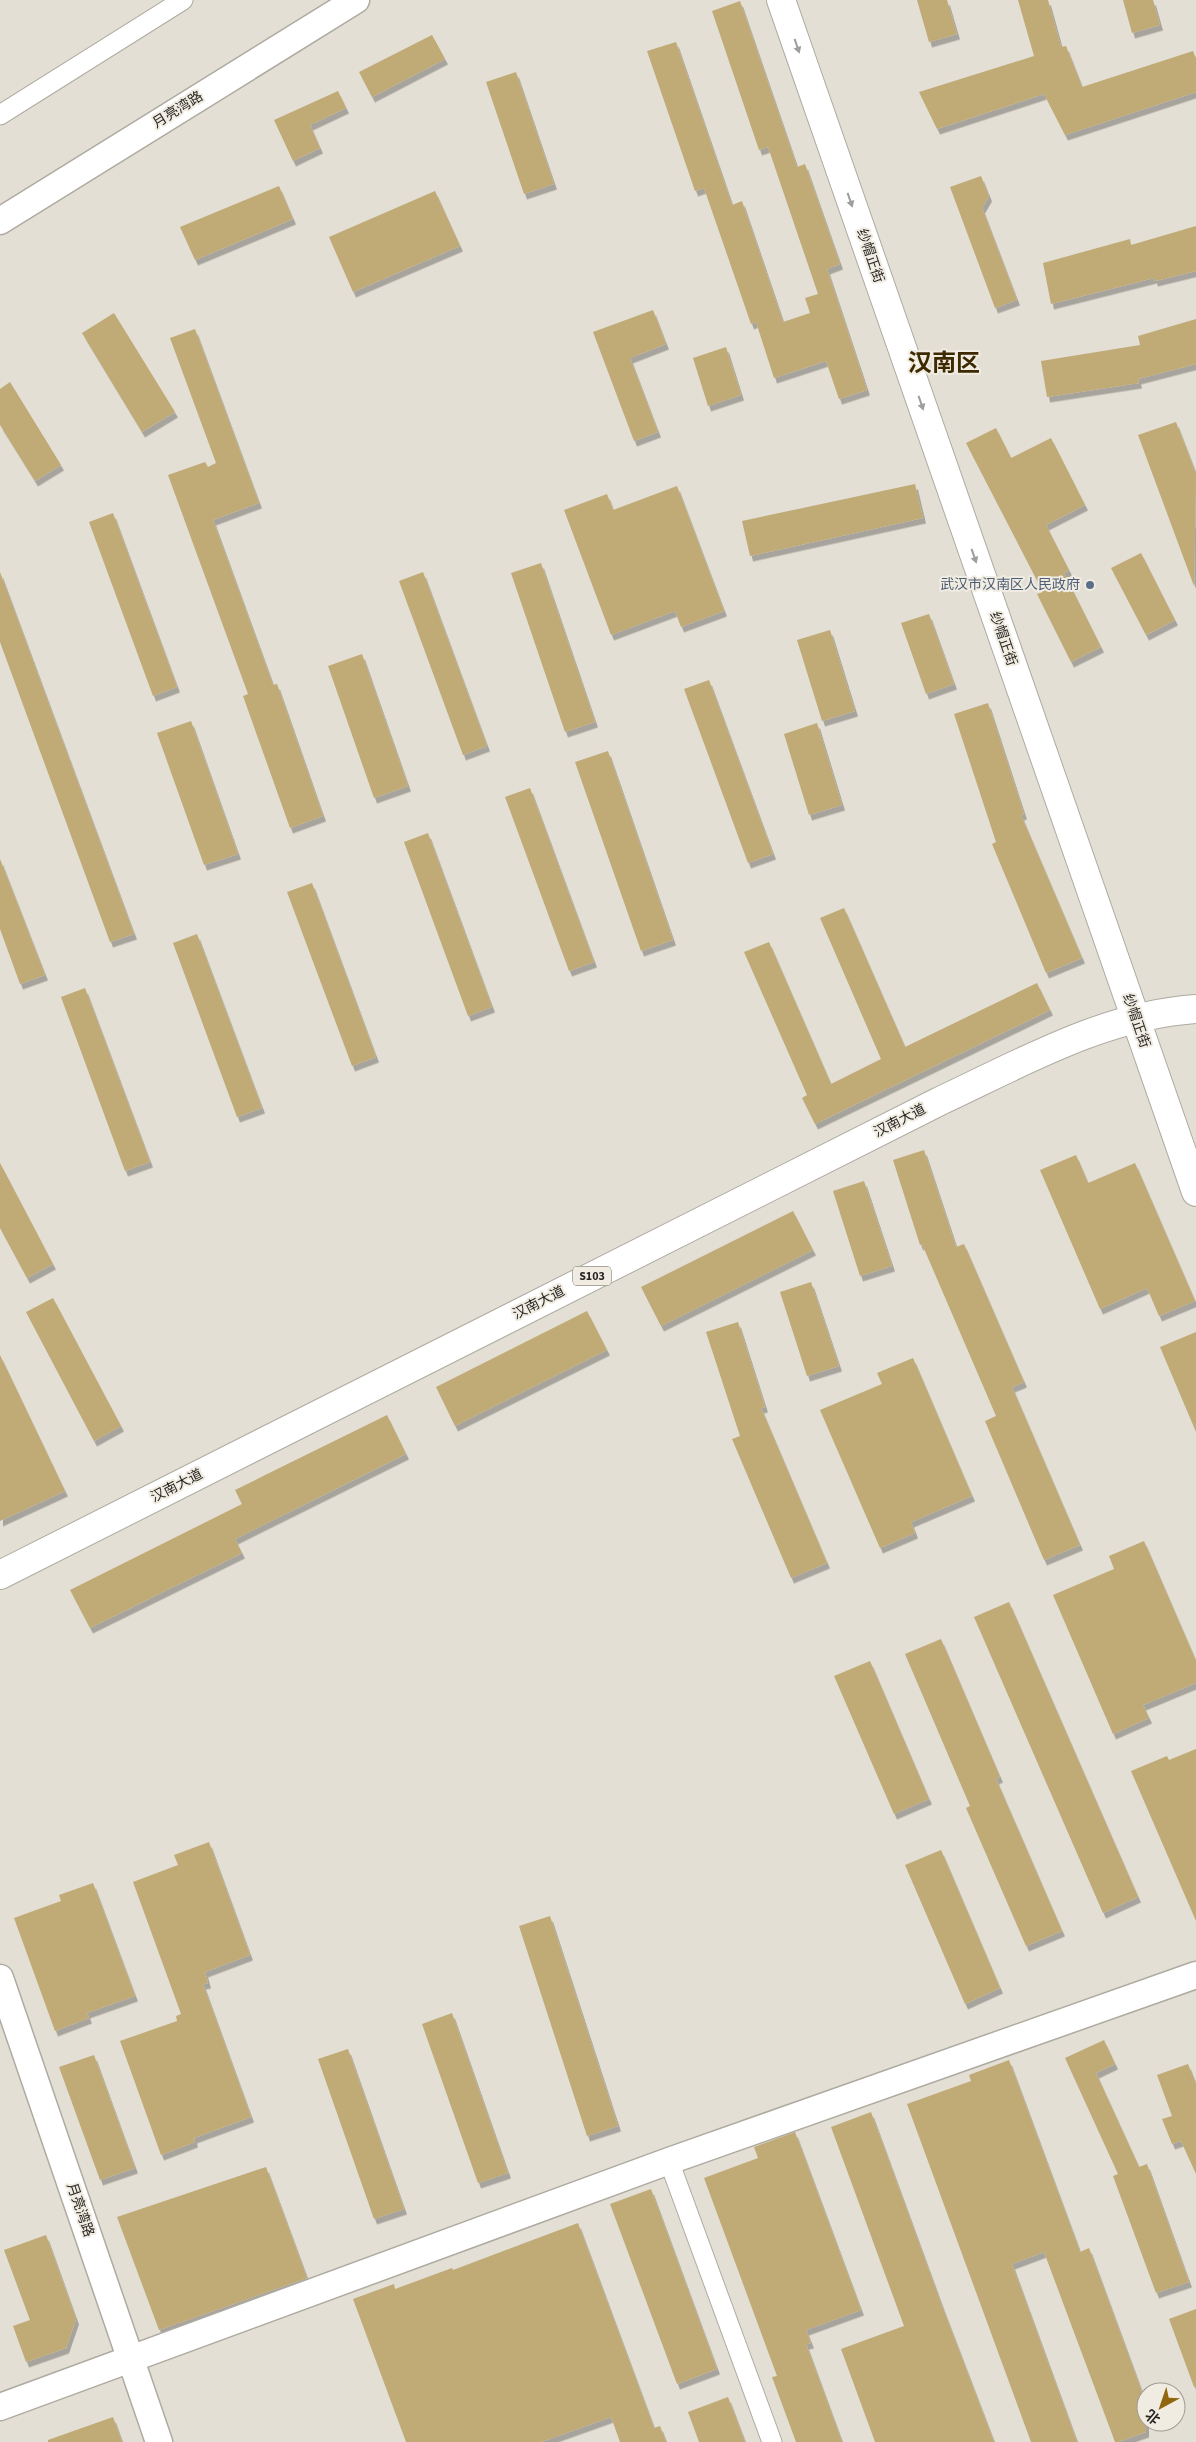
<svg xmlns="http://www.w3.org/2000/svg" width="1196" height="2442" viewBox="0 0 1196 2442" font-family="'Source Sans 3','Noto Sans SC',sans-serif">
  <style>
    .building { fill: #c0aa75; filter: url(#shadow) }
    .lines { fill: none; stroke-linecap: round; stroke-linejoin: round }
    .street-casing { stroke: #afaba1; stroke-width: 21 }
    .secondary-casing { stroke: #afaba1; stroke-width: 29 }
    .primary-casing { stroke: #afaba1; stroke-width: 30 }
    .street { stroke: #fff; stroke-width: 19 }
    .secondary { stroke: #fff; stroke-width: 26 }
    .primary { stroke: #fff; stroke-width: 28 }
    .oneway { fill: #9e9e9c }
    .service-dot { fill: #5c6f8a; stroke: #f1ece2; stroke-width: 2 }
    .labels { text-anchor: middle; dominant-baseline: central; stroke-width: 4; stroke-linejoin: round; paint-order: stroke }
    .shield { fill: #f1ece2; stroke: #64625c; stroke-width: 1 }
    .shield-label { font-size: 12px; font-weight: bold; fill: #282723 }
    .street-label { font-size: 14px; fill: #282723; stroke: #f1ece2 }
    .service-label { font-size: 14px; fill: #4e5e75; stroke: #f1ece2; text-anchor: end }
    .town-label { font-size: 24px; font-weight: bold; fill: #3d2902; stroke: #f1ece2 }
  </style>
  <defs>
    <filter id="shadow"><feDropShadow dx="3" dy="5.5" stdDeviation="0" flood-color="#0004"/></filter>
  </defs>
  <rect width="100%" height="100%" fill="#e3dfd5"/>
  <path class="building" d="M917 0H947L957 34 929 42Z
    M1018 0H1048L1061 47 1066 46 1082 87 1193 51 1196 59V92L1065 135 1044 94 937 129 919 92 1034 56Z
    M1123 0H1153L1160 25 1132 33Z
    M740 1 797 167 805 164 840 264 827 269 867 390 839 399 826 361 774 378 756 322 751 324 704 188 695 191 647 51 676 42 732 205 742 201 783 322 810 313 805 298 818 294 768 147 759 150 712 11Z
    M432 35 445 59 372 97 359 72Z
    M516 72 554 184 524 194 486 82Z
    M338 91 346 108 310 125 320 148 293 161 274 120Z
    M981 176 989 196 982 208 1017 300 995 308 950 187Z
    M279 186 293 219 195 260 180 227Z
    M435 191 460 246 353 292 329 237Z
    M1196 226V271L1155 281 1154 278 1051 304 1043 263 1130 239 1131 245Z
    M653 310 666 344 630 358 658 432 634 441 593 332Z
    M114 313 175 412 142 432 82 333Z
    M1196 319V364L1138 379 1139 383 1047 397 1041 361 1140 345 1138 336Z
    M195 329 259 503 213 520 273 685 277 684 323 816 290 828 243 696 248 694 168 475 205 462 208 467 216 463 170 338Z
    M726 347 741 395 708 406 693 358Z
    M10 382 61 465 35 481 0 425V389Z
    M1176 422 1196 474 1194 586 1138 435Z
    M996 428 1011 458 1051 438 1085 505 1046 525 1069 570 1064 573 1101 647 1071 662 1037 594 1043 592 966 443Z
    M915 484 923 518 750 556 742 521Z
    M677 486 724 611 681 627 675 611 611 635 564 510 607 494 613 510Z
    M113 513 177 687 153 696 89 522Z
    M1141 553 1175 620 1146 635 1111 568Z
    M541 563 595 722 565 732 511 573Z
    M0 572 134 934 110 942 0 642Z
    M423 572 487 746 463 755 399 581Z
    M929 614 954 684 926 694 901 623Z
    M830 630 855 711 822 721 797 640Z
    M362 654 408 786 374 798 328 666Z
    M709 680 773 854 748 863 684 689Z
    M988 703 1024 814 1021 815 1082 958 1046 973 992 844 996 842 954 714Z
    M191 721 238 854 204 865 157 733Z
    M817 723 842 805 809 815 784 734Z
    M608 751 673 940 641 951 575 762Z
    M530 788 594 962 569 971 505 797Z
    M428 833 492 1007 468 1016 404 842Z
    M0 859 45 975 20 984 0 929Z
    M312 883 376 1057 352 1066 287 892Z
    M844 908 905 1047 1037 983 1050 1010 815 1124 802 1098 807 1095 744 952 769 942 831 1084 881 1059 820 918Z
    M197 934 262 1108 237 1117 173 943Z
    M85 988 150 1162 125 1171 61 997Z
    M924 1150 956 1247 964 1244 1024 1382 1012 1387 1080 1545 1044 1560 985 1421 996 1416 922 1244 920 1245 893 1160Z
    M1076 1155 1088 1183 1135 1163 1195 1301 1159 1316 1147 1288 1100 1309 1040 1170Z
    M0 1163 53 1264 27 1278 0 1228Z
    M864 1181 892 1266 860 1276 833 1191Z
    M793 1211 813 1250 661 1326 641 1287Z
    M811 1282 839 1366 807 1376 780 1292Z
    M53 1298 121 1426 94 1441 26 1312Z
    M587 1311 607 1350 455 1426 436 1387Z
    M738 1322 765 1407 761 1408 827 1563 791 1578 732 1439 740 1436 706 1332Z
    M1196 1332V1432L1160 1347Z
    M0 1355 65 1491 0 1521Z
    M913 1358 972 1496 911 1522 915 1533 880 1548 820 1410 882 1384 877 1373Z
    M387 1415 406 1454 235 1539 242 1553 90 1628 70 1590 242 1504 235 1490Z
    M1144 1541 1196 1661V1683L1143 1705 1149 1718 1113 1734 1053 1595 1114 1569 1109 1556Z
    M1009 1602 1138 1897 1103 1913 974 1617Z
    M941 1639 1000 1777 996 1779 1062 1931 1026 1946 966 1808 970 1806 905 1654Z
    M870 1661 929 1799 894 1814 834 1676Z
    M1196 1749V1921L1131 1771 1167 1756 1169 1760Z
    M209 1842 250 1955 205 1972 208 1983 203 1984 251 2117 194 2138 195 2142 161 2155 120 2041 177 2021 176 2016 181 2014 133 1882 178 1865 174 1855Z
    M941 1850 1000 1988 965 2004 905 1865Z
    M93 1883 135 1996 87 2013 89 2018 55 2031 14 1918 61 1901 59 1895Z
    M550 1916 618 2126 587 2136 519 1926Z
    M452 2013 508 2173 478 2183 422 2024Z
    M1104 2040 1115 2064 1096 2073 1139 2167 1147 2164 1189 2282 1156 2293 1113 2176 1118 2174 1065 2058Z
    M348 2049 404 2209 374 2219 318 2059Z
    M94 2055 135 2168 100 2180 59 2067Z
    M1009 2060 1080 2252 1089 2248 1146 2403V2432L1118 2442H1115L1044 2252 1012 2264 1077 2442H1031L907 2104 971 2081 969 2075Z
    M1188 2064 1196 2084V2174L1181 2141 1172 2144 1162 2119 1172 2116 1157 2075Z
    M871 2112 942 2306 994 2442H875L841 2349 904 2326 831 2127Z
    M795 2132 861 2310 806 2330 811 2343 806 2344 842 2442H796L772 2377 777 2376 704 2178 758 2158 754 2147Z
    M266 2167 307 2278 159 2330 117 2217Z
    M651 2189 717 2369 677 2384 610 2204Z
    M578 2223 654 2428 660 2426 666 2442H620L611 2417 541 2442H406L353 2299 394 2284 395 2289 452 2268 453 2270Z
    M46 2235 76 2319 66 2348 26 2362 13 2326 30 2320 4 2250Z
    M1196 2309V2387H1194L1169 2319Z
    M728 2397 745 2442H699L688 2412Z
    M113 2417 122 2442H48V2440Z"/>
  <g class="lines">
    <g class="street-casing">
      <path id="street" d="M0 115 183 0
        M669 2161 772 2442"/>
    </g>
    <g class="secondary-casing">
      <path id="secondary" d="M0 221 356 0
        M0 1978 159 2442
        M0 2407 669 2161 1196 1975"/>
    </g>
    <g class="primary-casing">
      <path id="primary" d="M781 0 1196 1192
        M0 1575 940 1101C1021 1063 1105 1015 1196 1009"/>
    </g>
    <use href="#street" class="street"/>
    <use href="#secondary" class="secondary"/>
    <use href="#primary" class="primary"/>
  </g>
  <defs><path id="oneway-solid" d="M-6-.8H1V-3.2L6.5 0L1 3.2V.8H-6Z" transform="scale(1.25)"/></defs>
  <g class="oneway">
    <use href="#oneway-solid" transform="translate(797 46) rotate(71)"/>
    <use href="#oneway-solid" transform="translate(850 200) rotate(71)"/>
    <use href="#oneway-solid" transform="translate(921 403) rotate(71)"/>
    <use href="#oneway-solid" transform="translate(974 556) rotate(71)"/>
  </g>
  <circle class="service-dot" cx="1090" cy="585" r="5"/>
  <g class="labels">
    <rect class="shield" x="573" y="1266.5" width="38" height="19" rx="4"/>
    <g class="shield-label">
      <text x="592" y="1276">S103</text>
    </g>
    <g class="street-label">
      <text transform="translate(178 110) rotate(-32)">月亮湾路</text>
      <text transform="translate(870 256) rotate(71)">纱帽正街</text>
      <text transform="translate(1003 639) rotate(71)">纱帽正街</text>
      <text transform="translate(1136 1021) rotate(71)">纱帽正街</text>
      <text transform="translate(900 1121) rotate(-27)">汉南大道</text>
      <text transform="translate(539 1303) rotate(-27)">汉南大道</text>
      <text transform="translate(177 1486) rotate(-27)">汉南大道</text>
      <text transform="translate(80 2210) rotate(71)">月亮湾路</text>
    </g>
    <g class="service-label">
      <text x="1080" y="585">武汉市汉南区人民政府</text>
    </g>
    <g class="town-label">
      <text x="944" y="363">汉南区</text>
    </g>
  </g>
  <g transform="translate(1161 2407) rotate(220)"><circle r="24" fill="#f1ece2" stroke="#a19d96"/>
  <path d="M0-4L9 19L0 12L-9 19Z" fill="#90670f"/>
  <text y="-8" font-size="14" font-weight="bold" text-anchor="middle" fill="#282723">北</text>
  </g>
</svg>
